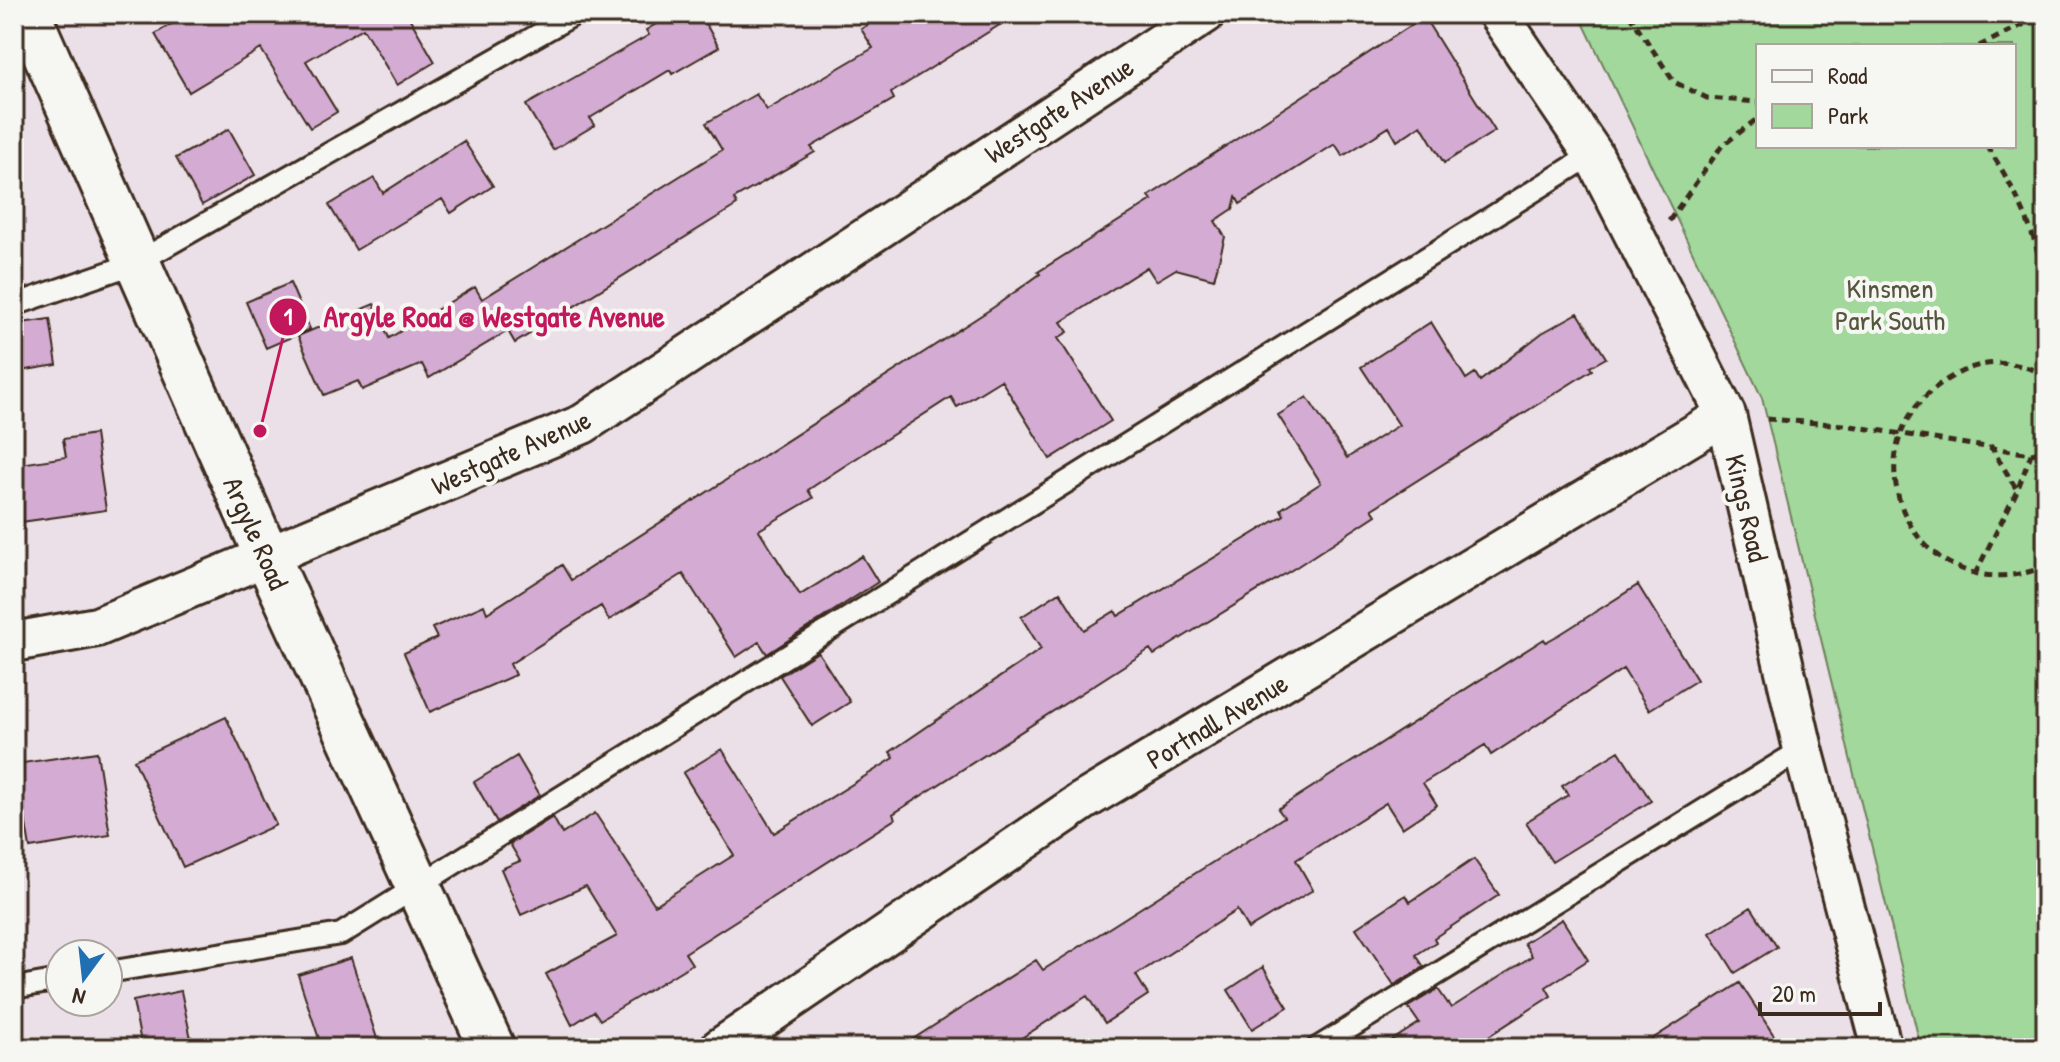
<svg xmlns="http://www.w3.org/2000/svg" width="2060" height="1062" viewBox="0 0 2060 1062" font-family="'Patrick Hand',sans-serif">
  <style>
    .green { fill: #a2d89c; stroke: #6e815d; stroke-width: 2; fill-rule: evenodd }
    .building { fill: #d4abd2; stroke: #3b2a1e; stroke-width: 2 }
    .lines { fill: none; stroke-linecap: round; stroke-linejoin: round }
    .service-casing { stroke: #3b2a1e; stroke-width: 26 }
    .minor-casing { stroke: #3b2a1e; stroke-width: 44 }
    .tertiary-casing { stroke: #3b2a1e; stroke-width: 50 }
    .path { stroke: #3b2a1e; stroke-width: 5; stroke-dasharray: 8 6; stroke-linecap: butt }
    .service { stroke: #f6f6f2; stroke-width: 20 }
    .minor { stroke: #f6f6f2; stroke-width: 38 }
    .tertiary { stroke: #f6f6f2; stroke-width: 44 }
    .labels { text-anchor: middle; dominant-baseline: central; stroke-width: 8; stroke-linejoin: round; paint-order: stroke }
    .street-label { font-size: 28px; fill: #3b2a1e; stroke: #f6f6f2 }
    .park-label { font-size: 28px; fill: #55563e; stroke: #f6f6f2 }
    .leader { fill: none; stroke: #c2185b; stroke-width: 3 }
    .callout-dot { fill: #c2185b; stroke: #f6f6f2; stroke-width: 3 }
    .mark-label { font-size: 24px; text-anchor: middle; font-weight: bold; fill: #fff }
    .callout-label { font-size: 30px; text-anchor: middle; font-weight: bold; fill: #c2185b; stroke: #f6f6f2; stroke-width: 8; stroke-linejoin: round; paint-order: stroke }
  </style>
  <rect width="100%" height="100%" fill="#ece0e8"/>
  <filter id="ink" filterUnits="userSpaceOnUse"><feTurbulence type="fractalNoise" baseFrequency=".0125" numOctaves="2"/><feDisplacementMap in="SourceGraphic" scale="16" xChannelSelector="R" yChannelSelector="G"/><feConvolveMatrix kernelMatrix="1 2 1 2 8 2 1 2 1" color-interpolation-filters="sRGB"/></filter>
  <g filter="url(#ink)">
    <path class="green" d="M1579 14H2046V1048H1921L1762 398ZM1758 46H2014V146H1758Z"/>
    <path class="building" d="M188 14H407L435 62 397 85 363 28 306 61 337 112 310 128 261 49 189 92 155 34Z
      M673 14H700L719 47 672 74 670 70 590 118 595 125 553 150 526 105 649 35 646 30Z
      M885 14H1017L891 93 894 99 811 147 815 152 734 199 737 205 515 343 508 331 429 378 422 364 362 390 358 381 324 395 298 336 374 304 389 338 475 287 482 299 722 150 706 123 756 94 767 110 873 48 861 29Z
      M1424 17 1495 131 1444 163 1421 125 1397 141 1389 127 1343 156 1335 144 1240 204 1236 197 1233 209 1215 221 1225 237 1214 279 1176 269 1156 281 1147 267 1061 322 1068 332 1058 338 1111 421 1050 459 1001 380 957 407 951 397 832 474 808 490 813 498 759 530 800 595 862 556 878 582 767 654 759 642 736 657 683 574 609 620 601 606 510 664 515 675 430 712 404 653 437 638 432 628 484 605 487 613 562 565 571 580 994 307 1040 274 1038 272 1152 200 1149 196Z
      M229 129 255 175 202 205 176 158Z
      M464 141 493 186 451 213 442 199 356 250 329 205 374 178 383 193Z
      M290 283 310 329 266 348 246 302Z
      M1578 313 1606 358 1590 367 1592 370 1372 509 1376 515 1298 566 1154 655 1150 649 893 814 895 819 685 953 692 964 600 1020 594 1011 572 1025 546 974 617 936 586 886 521 915 501 869 520 861 510 844 553 817 562 834 595 813 655 905 734 855 683 773 722 749 774 833 894 758 890 752 1041 649 1021 617 1060 592 1084 630 1115 611 1118 616 1284 515 1281 509 1321 483 1278 415 1307 397 1347 458 1399 425 1361 367 1431 322 1466 379 1475 373 1480 381 1542 333Z
      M50 319 57 365 14 372V324Z
      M95 434 106 510 14 523V465L66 457 63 439Z
      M1638 585 1697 680 1649 710 1623 669 1491 755 1485 745 1423 783 1437 805 1402 828 1386 803 1296 860 1313 890 1248 929 1237 910 1136 975 1148 995 1105 1023 1087 996 1006 1048H899L1036 960 1043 970 1284 817 1278 809 1544 639 1546 642 1562 633Z
      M818 652 850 702 812 726 780 676Z
      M226 717 276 825 183 867 134 760Z
      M1619 751 1651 801 1552 862 1526 822 1568 795 1562 786Z
      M97 752 110 835 30 848 16 764Z
      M517 756 540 795 497 822 474 782Z
      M1474 859 1499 895 1434 938 1436 942 1416 955 1424 967 1394 985 1356 928 1406 895 1410 902Z
      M1751 907 1777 947 1735 973 1710 933Z
      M1562 919 1588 960 1546 987 1551 996 1470 1048H1380L1419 1023 1408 1007 1438 989 1451 1008 1532 956 1524 943Z
      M351 958 380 1048H322L298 975Z
      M1263 967 1288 1007 1252 1029 1228 990Z
      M1740 983 1782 1048H1638Z
      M181 991 193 1048H142L133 1001Z"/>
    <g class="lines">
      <g class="service-casing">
        <path id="service" d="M14 305 136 263 575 14
          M108 972 341 934 1593 154
          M14 988 60 980
          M1317 1048 1803 749"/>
      </g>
      <g class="minor-casing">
        <path id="minor" d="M1498 14 1593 154 1726 415 1803 749 1882 1048
          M14 642 97 627 583 424 1205 14
          M720 1048 1083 801 1726 415"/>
      </g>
      <g class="tertiary-casing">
        <path id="tertiary" d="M28 14 267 556 492 1048"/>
      </g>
      <path class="path" d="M1629 14 1674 82 1707 98 1758 102
        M1979 46 2045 14
        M1987 146C2019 195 2043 245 2046 304
        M1669 221 1721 147 1758 118
        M2046 376C2023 362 1990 359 1965 370 1828 431 1911 621 2046 566
        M1767 419 1844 425 2031 454 2046 451
        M1990 445 2017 490
        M1975 574 2017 491 2031 454"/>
      <use href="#service" class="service"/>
      <use href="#minor" class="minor"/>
      <use href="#tertiary" class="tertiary"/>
    </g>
  </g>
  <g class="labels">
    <g class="street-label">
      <text transform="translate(1059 110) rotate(-33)">Westgate Avenue</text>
      <text transform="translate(511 452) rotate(-24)">Westgate Avenue</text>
      <text transform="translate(1747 508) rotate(77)">Kings Road</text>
      <text transform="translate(256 533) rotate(66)">Argyle Road</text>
      <text transform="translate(1217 721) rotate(-31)">Portnall Avenue</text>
    </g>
    <g class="park-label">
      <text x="1890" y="288">Kinsmen<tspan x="1890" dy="32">Park South</tspan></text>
    </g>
  </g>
  <path class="leader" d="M260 431L288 317"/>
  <g class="callout-dot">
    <circle cx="260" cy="431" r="8"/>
    <circle cx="288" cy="317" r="20"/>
  </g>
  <g class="mark-label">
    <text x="288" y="325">1</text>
  </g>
  <g class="callout-label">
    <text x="494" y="327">Argyle Road @ Westgate Avenue</text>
  </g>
  <rect width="2060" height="1062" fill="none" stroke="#f6f6f2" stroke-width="48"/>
  <rect x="24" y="24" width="2012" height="1014" fill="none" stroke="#3b2a1e" stroke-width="3" filter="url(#ink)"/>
  <rect x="1756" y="44" width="260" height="104" fill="#f6f6f2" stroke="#aba49d" stroke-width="2"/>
  <rect x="1772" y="70" width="40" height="12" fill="#f6f6f2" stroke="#aba49d" stroke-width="2"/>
  <text x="1828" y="84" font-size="24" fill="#3b2a1e">Road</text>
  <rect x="1772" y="104" width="40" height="24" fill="#a2d89c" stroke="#aba49d" stroke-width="2"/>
  <text x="1828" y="124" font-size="24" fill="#3b2a1e">Park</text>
  <g transform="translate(84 978) rotate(195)"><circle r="38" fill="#f6f6f2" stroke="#aba49d" stroke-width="2"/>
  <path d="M0-6L14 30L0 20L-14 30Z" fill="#1f6fb2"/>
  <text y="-12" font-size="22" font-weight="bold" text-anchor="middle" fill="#3b2a1e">N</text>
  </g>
  <path d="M1760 1002v12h120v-12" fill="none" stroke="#3b2a1e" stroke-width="4"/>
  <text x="1772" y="1002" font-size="24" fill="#3b2a1e" stroke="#f6f6f2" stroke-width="6" paint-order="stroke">20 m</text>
</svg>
